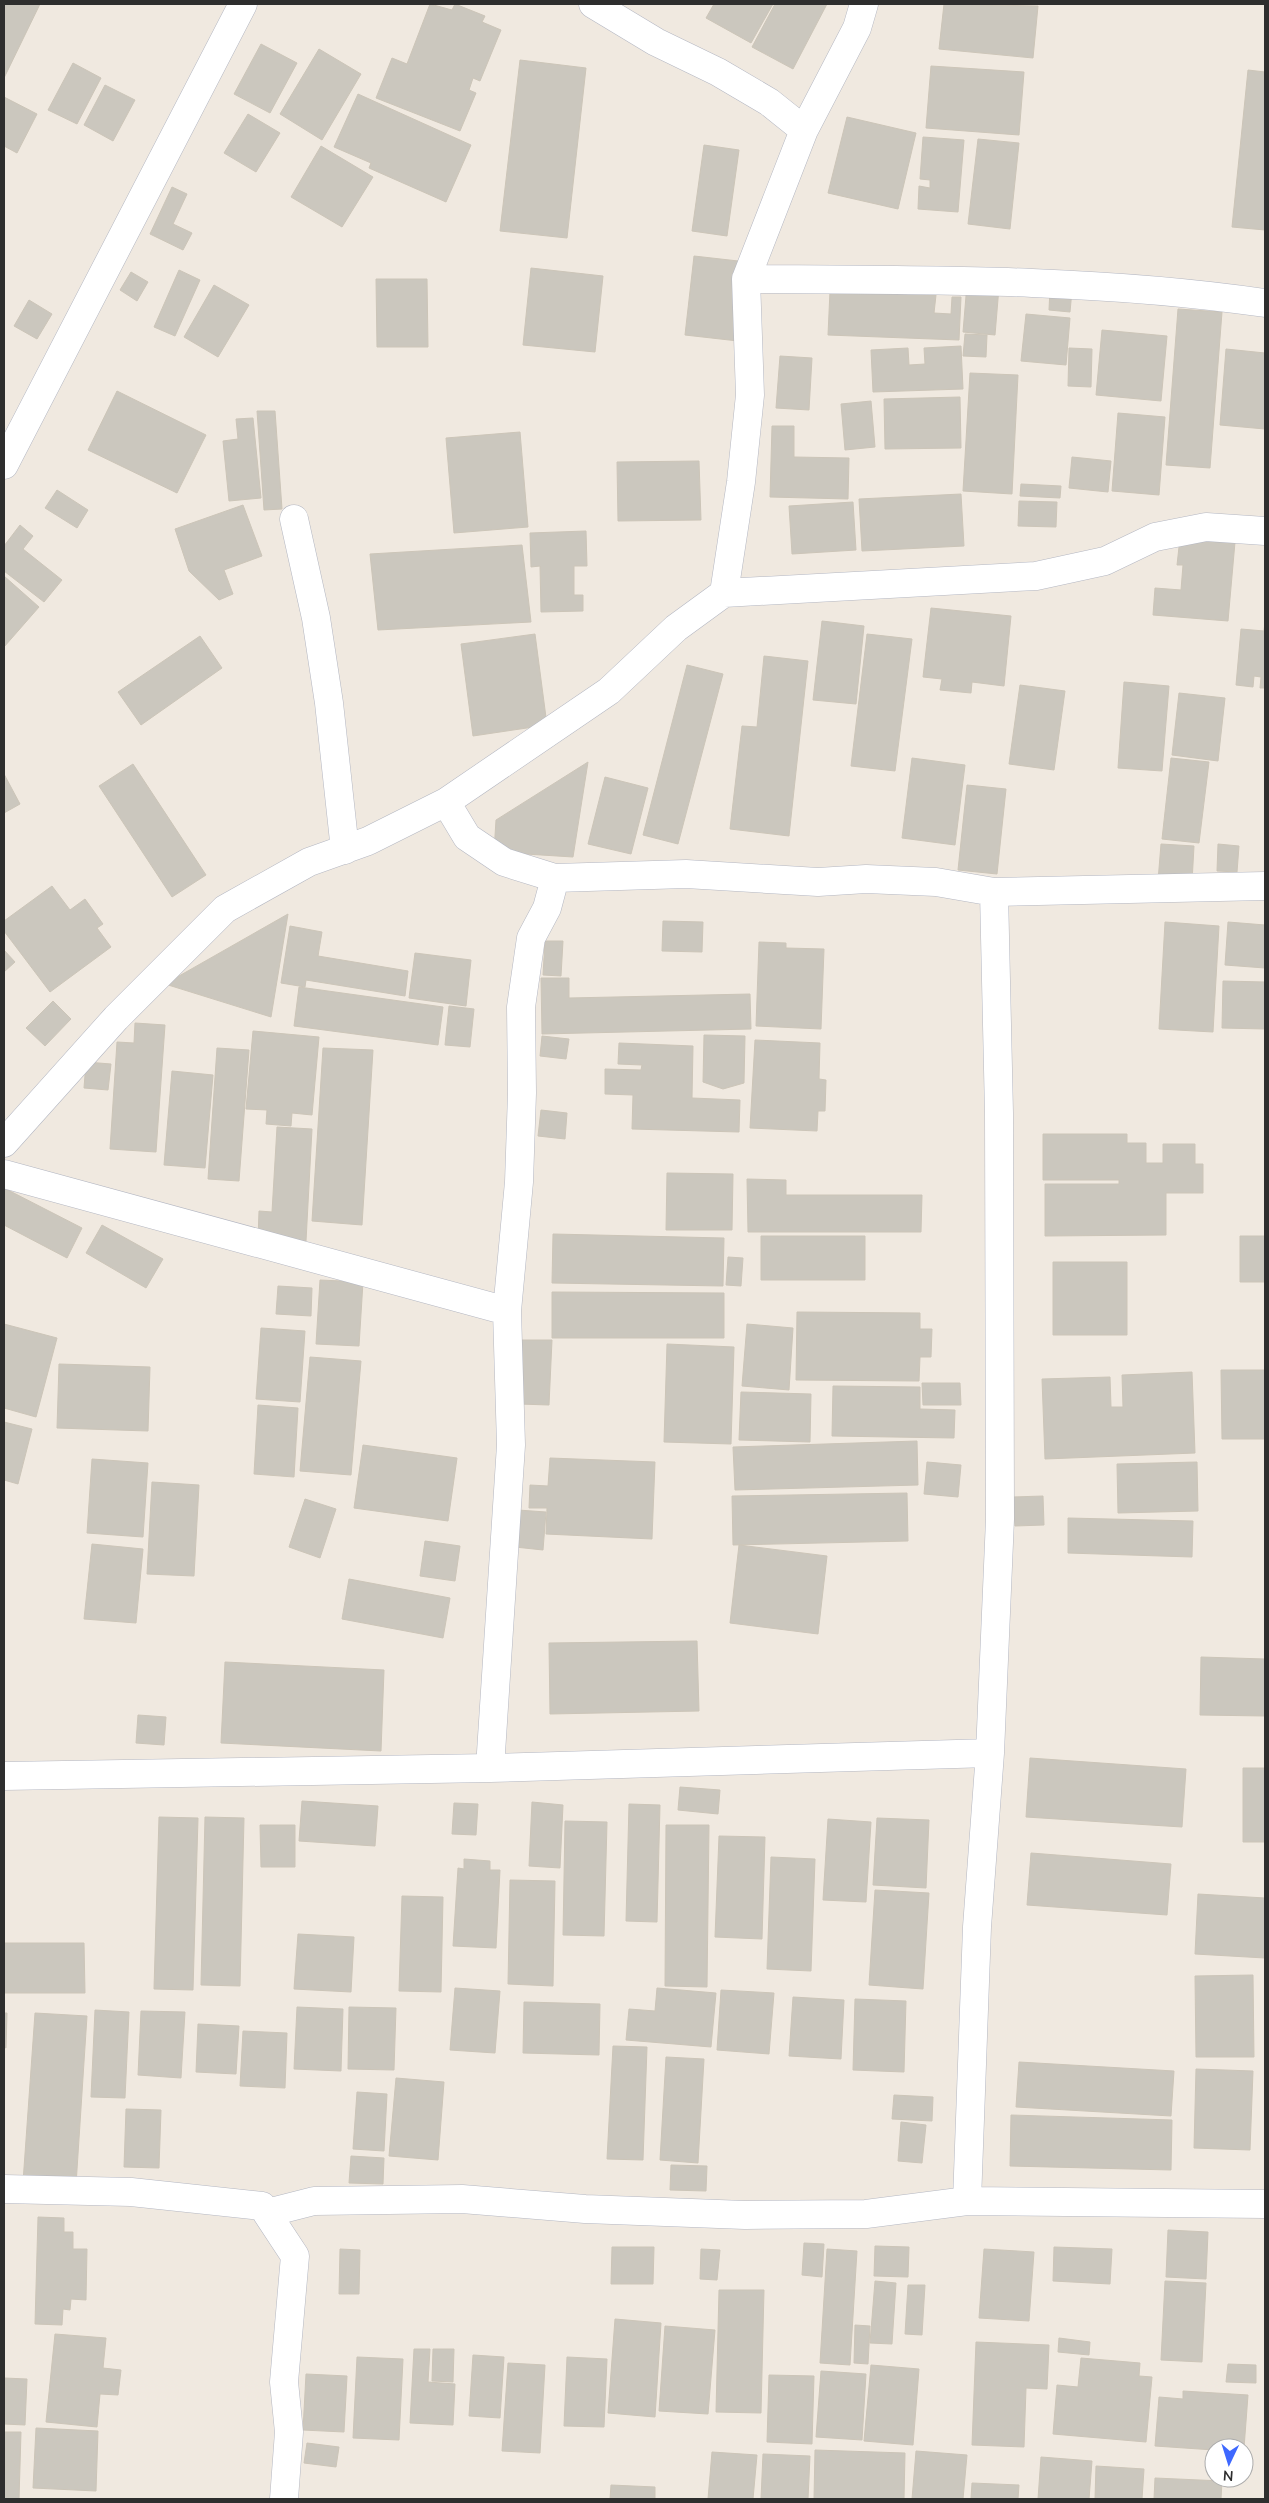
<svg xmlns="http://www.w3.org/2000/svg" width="1269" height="2503" viewBox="0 0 1269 2503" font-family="'Nunito Sans',sans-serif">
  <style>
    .building { fill: #cbc7be; stroke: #ccc5b8 }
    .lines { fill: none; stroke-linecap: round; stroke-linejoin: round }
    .minor-casing { stroke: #b4b7c2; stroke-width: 29 }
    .minor { stroke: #fff; stroke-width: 28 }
  </style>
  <rect width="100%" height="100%" fill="#f0e9e0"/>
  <path class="building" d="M4 4H40L4 78Z
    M430 4 452 10 455 4 485 16 482 22 501 30 480 81 473 78 469 90 476 93 460 131 376 98 392 58 407 64Z
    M714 4H773L751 43 706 18Z
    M775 4H827L793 69 752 47Z
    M944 4 1038 6 1033 58 939 49Z
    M261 44 297 63 270 113 234 94Z
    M319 49 361 74 322 140 280 114Z
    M520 60 586 68 567 238 500 231Z
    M73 63 101 78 77 124 48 110Z
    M931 66 1024 72 1019 135 926 128Z
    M1248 70 1265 72V230L1232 227Z
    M105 85 135 100 113 141 84 125Z
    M358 94 471 145 446 202 369 168 371 163 334 147Z
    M4 97 37 114 17 153 4 146Z
    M248 114 280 133 256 172 224 153Z
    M847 117 916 133 898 209 828 193Z
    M923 137 964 140 958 212 918 209 919 186 930 188V180L920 179Z
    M978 139 1019 143 1010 229 968 224Z
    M704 145 739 150 727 236 692 231Z
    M321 146 373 177 342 227 291 197Z
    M172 187 187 194 173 224 192 233 183 250 150 234Z
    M694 256 747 262 738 341 685 335Z
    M531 268 603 276 595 352 523 345Z
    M179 270 200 280 175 336 154 327Z
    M131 272 148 282 137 301 120 290Z
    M376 279H427L428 347H377Z
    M967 284 999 287 995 335 963 332Z
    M214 285 249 305 218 357 184 337Z
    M1050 289 1072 290 1070 312 1049 310Z
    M830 291 936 295 934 313 951 314 952 297H961L959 340 828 335Z
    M29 300 52 314 37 339 14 326Z
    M1178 309 1222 312 1210 468 1166 465Z
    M1026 314 1070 318 1066 365 1021 361Z
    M1102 330 1167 336 1161 401 1096 395Z
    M965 334 987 335 986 357 963 356Z
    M961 346 963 389 873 392 871 350 908 348 909 365 925 364 924 348Z
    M1069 348 1092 349 1091 387 1068 386Z
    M1226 349 1265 353V429L1220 425Z
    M780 356 812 358 809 410 776 408Z
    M970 373 1018 375 1012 494 963 491Z
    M117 391 206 435 177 493 88 450Z
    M960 397 961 448 885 449 884 399Z
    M871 401 875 447 845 450 841 404Z
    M257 411H275L282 509 264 510Z
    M1118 413 1165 417 1159 495 1112 491Z
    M253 418 261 498 229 501 223 441 238 439 236 419Z
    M772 426H794V457L849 458 848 499 770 497Z
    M520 432 528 527 454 533 446 438Z
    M1072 457 1111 461 1108 492 1069 488Z
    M699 461 701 520 618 521 617 462Z
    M1021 484 1061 486 1060 498 1020 496Z
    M57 490 88 510 77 528 45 508Z
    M961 494 964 546 862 551 859 499Z
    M1019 501 1057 502 1056 527 1018 526Z
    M853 502 856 550 792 554 789 506Z
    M243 505 262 556 224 570 233 594 219 600 189 571 175 529Z
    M20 525 33 536 23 549 62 580 44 602 4 571V546Z
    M586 531 587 566H574V595H583V611L541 612 540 566 531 567 530 533Z
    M1180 538 1235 542 1228 621 1153 615 1155 588 1181 590 1183 565H1177Z
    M522 545 531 622 378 630 370 554Z
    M4 576 39 607 4 647Z
    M931 608 1011 616 1004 686 972 682 971 693 940 690 942 679 923 677Z
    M822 621 864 626 856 704 813 700Z
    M1265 622V688H1260L1261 677 1254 676 1253 687 1236 685 1241 629 1264 631Z
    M535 634 547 725 473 736 461 644Z
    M867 634 912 639 895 771 851 766Z
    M200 636 222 668 141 725 118 692Z
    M764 656 808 661 789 836 730 829 742 726 757 727Z
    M687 665 723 674 678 844 643 835Z
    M1124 682 1169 686 1162 771 1118 768Z
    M1020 685 1065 691 1054 770 1009 764Z
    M1179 693 1225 698 1218 761 1172 755Z
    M912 758 965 765 955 845 902 838Z
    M1171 758 1209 762 1199 843 1162 839Z
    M588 762 573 857 494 852 496 820Z
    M133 764 206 875 172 897 99 786Z
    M4 774 20 804 4 813Z
    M605 777 648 788 631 854 588 844Z
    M967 785 1006 789 997 874 958 870Z
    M1161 844 1194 846 1192 882 1158 881Z
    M1218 844 1239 846 1237 872 1217 871Z
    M52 886 70 910 85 899 103 924 97 928 111 947 50 992 4 931V921Z
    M288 914 271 1017 165 984Z
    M663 921 703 922 702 952 662 951Z
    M1165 922 1219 926 1213 1032 1159 1029Z
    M1228 922 1265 925V968L1225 965Z
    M290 926 322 932 318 956 408 971 405 996 306 980 305 987 281 983Z
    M545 941H563L561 976 543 975Z
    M759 942 786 943V948L824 949 821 1029 756 1026Z
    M4 950 15 962 4 972Z
    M415 953 471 960 466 1006 409 998Z
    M541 978H569V998L750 994 751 1029 542 1034Z
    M1223 981 1265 982V1029L1222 1028Z
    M299 987 443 1007 438 1045 294 1026Z
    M53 1001 71 1019 45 1046 26 1028Z
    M449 1006 474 1009 470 1047 445 1045Z
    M135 1023 165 1025 156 1152 110 1149 117 1042 134 1043Z
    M253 1031 319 1037 312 1115 292 1113 291 1126 266 1124 267 1110 246 1109Z
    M704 1035 745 1036 744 1083 723 1089 703 1082Z
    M542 1036 569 1039 566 1059 540 1056Z
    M755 1040 820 1043 819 1079 826 1080 825 1111H818L817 1131 750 1128Z
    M619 1043 693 1046 692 1098 740 1100 739 1132 632 1129 633 1095 605 1094V1069L641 1070 642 1065 618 1064Z
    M217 1048 249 1050 239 1181 208 1179Z
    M323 1048 373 1050 362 1225 312 1221Z
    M86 1062 111 1064 108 1090 84 1088Z
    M172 1071 213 1075 205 1168 164 1165Z
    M541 1110 567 1113 565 1139 538 1136Z
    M277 1127 312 1129 306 1241 258 1239 259 1211 272 1212Z
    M1043 1134H1127V1143H1146V1163H1163V1144H1195V1164H1203V1193H1166V1235L1045 1236V1184H1119V1180H1043Z
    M667 1173 733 1174 732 1230H666Z
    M747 1179 786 1180V1195H922L921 1232H748Z
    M4 1188 82 1228 67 1258 4 1225Z
    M102 1225 163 1259 146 1288 86 1253Z
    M553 1234 724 1238 723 1286 552 1283Z
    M761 1236H865V1280H761Z
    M1240 1236H1265V1282H1240Z
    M728 1257 743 1258 741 1286 726 1285Z
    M1053 1262H1127V1335H1053Z
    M320 1280 363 1282 359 1346 316 1344Z
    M278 1286 312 1288 311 1316 276 1314Z
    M552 1292 724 1293V1338H552Z
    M797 1312 920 1313V1329H932L931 1357H920L919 1381 796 1380Z
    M4 1324 57 1338 36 1417 4 1408Z
    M747 1324 793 1328 789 1390 742 1386Z
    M261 1328 305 1331 300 1402 256 1399Z
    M522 1340H552L549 1405 519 1404Z
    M667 1344 734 1347 731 1444 664 1442Z
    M310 1357 361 1361 351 1475 300 1471Z
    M59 1364 150 1367 148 1431 57 1428Z
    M1221 1370H1265V1439H1222Z
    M1192 1372 1195 1453 1045 1459 1042 1379 1110 1377 1111 1407H1123L1122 1375Z
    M922 1383H960L961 1405H923Z
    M833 1386 920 1387V1409L955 1410 954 1438 832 1436Z
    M741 1392 811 1394 810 1442 739 1440Z
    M258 1405 298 1408 294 1477 254 1474Z
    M4 1422 32 1429 18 1484 4 1480Z
    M917 1441 918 1485 735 1490 733 1447Z
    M363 1445 457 1458 448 1521 354 1508Z
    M550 1458 655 1462 652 1539 546 1534 547 1508H529L530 1485 548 1486Z
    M92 1459 148 1463 143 1537 87 1533Z
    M927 1462 961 1465 958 1497 924 1494Z
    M1197 1462 1198 1511 1118 1513 1117 1464Z
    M152 1482 199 1485 194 1576 147 1574Z
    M907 1493 908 1541 733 1545 732 1496Z
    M1043 1496 1044 1525 1015 1526 1013 1497Z
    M305 1499 336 1509 320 1558 289 1547Z
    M518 1510 546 1512 543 1550 515 1547Z
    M1068 1518 1193 1521 1192 1557 1068 1553Z
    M425 1541 460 1546 455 1581 420 1576Z
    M92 1544 143 1549 136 1623 84 1619Z
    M739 1545 827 1556 818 1634 730 1623Z
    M349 1579 450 1598 443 1638 342 1619Z
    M697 1641 699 1711 550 1714 549 1643Z
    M1201 1657 1265 1659V1716L1200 1715Z
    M225 1662 384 1670 381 1751 221 1743Z
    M138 1715 166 1717 164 1745 136 1743Z
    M1030 1758 1186 1769 1182 1827 1026 1817Z
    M1243 1768H1265V1842H1243Z
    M680 1787 720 1790 718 1814 678 1810Z
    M302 1801 378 1806 375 1846 299 1841Z
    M532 1802 563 1805 560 1868 529 1866Z
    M454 1803 478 1804 476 1835 452 1834Z
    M629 1804 660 1805 657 1922 626 1921Z
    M159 1817 198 1818 193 1990 154 1989Z
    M205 1817 244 1818 240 1986 201 1985Z
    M877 1818 929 1820 926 1888 873 1885Z
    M828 1819 871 1822 866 1902 823 1900Z
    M565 1821 607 1822 604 1936 563 1935Z
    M260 1825H295V1867H261Z
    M666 1825H709L707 1987 665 1986Z
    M719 1836 765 1837 762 1939 715 1937Z
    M1031 1853 1171 1864 1167 1915 1027 1905Z
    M771 1857 815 1859 811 1971 767 1969Z
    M464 1859 490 1861V1870H500L496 1948 453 1946 458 1868 464 1869Z
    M510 1880 555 1881 553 1986 508 1984Z
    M875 1890 929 1893 923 1989 869 1985Z
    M1198 1894 1265 1898V1958L1195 1954Z
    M402 1896 443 1897 441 1992 399 1991Z
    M298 1934 354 1937 351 1992 294 1989Z
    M4 1943H84L85 1993H4Z
    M1253 1975 1254 2057H1196L1195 1976Z
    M455 1988 500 1991 495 2053 450 2050Z
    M657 1988 716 1993 711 2047 626 2040 629 2009 655 2011Z
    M721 1990 774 1993 769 2054 717 2050Z
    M793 1997 844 2000 841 2059 789 2056Z
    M855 1999 906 2001 904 2072 853 2070Z
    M524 2002 600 2004 599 2055 523 2053Z
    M297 2007 343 2009 341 2071 294 2069Z
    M349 2007 396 2008 394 2070 348 2069Z
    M95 2010 129 2012 125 2098 91 2097Z
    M141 2011 185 2012 181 2078 138 2075Z
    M4 2013H7L6 2048 4 2047Z
    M35 2013 87 2016 76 2185 23 2182Z
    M198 2024 239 2026 236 2074 196 2072Z
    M243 2031 287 2033 285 2088 240 2086Z
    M613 2046 647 2047 643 2160 607 2159Z
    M666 2057 704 2059 698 2163 660 2160Z
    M1019 2062 1174 2071 1171 2116 1016 2107Z
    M1196 2069 1253 2071 1250 2150 1194 2148Z
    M396 2078 444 2082 438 2160 389 2156Z
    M357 2092 387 2094 384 2151 353 2149Z
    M894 2095 933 2097 932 2121 892 2119Z
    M126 2109 161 2110 159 2168 124 2167Z
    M1011 2115 1172 2120 1171 2170 1010 2166Z
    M901 2122 926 2125 922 2163 898 2161Z
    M351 2156 384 2158 383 2184 349 2183Z
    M671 2165 707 2166 706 2191 670 2190Z
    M38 2217 64 2218V2232H73V2249H87L86 2300 71 2299 70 2310 63 2309 62 2325 35 2324Z
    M1168 2230 1208 2232 1206 2279 1166 2277Z
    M804 2243 824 2244 822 2277 802 2275Z
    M875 2246 909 2247 908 2277 874 2276Z
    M612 2247H654L653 2284H611Z
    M1054 2247 1112 2249 1110 2284 1053 2281Z
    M340 2249 360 2250 359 2294H339Z
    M701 2249 720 2250 717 2280 700 2279Z
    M827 2249 857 2251 850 2365 820 2363Z
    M984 2249 1034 2252 1029 2321 979 2318Z
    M875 2281 896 2283 892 2344 870 2343Z
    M1165 2281 1206 2283 1202 2362 1161 2360Z
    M908 2285H925L922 2335 905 2334Z
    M719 2290H764L761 2413 716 2412Z
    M615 2319 661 2323 655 2417 608 2413Z
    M855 2325 870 2326 868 2364 854 2363Z
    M665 2326 715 2330 708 2414 659 2411Z
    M55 2334 106 2338 103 2368 121 2370 118 2395 100 2394 97 2427 46 2422Z
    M1059 2338 1090 2342 1089 2355 1058 2352Z
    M976 2342 1049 2345 1047 2389 1026 2388 1024 2447 972 2445Z
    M414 2349H430L428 2382 455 2384 453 2425 410 2423Z
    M433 2349H454L453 2382 432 2381Z
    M473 2355 504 2357 500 2418 469 2416Z
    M357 2357 403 2359 399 2440 353 2438Z
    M567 2357 607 2359 604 2427 564 2426Z
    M1081 2358 1140 2363 1139 2376 1152 2377 1146 2442 1053 2434 1057 2385 1078 2387Z
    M508 2363 545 2365 540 2453 502 2451Z
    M1228 2364 1256 2365V2383L1226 2382Z
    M871 2365 919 2369 913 2445 864 2441Z
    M821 2371 866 2374 862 2440 816 2437Z
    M306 2374 347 2376 344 2432 303 2430Z
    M769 2375 814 2376 812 2444 767 2442Z
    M4 2378 27 2379 25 2425 4 2424Z
    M1183 2391 1248 2395 1244 2448H1214V2450L1155 2446 1159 2397 1183 2399Z
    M36 2428 98 2431 96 2491 33 2488Z
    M4 2432H21L19 2499H4Z
    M307 2443 339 2447 336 2467 304 2463Z
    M815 2450 905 2453 904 2499H814Z
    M916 2451 967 2455 963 2499H912Z
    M712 2452 757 2455 753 2499H708Z
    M763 2454 810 2456 808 2499H761Z
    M1041 2457 1092 2461 1089 2499H1038Z
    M1096 2466 1144 2469 1142 2499H1095Z
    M1155 2478 1222 2481 1221 2499H1154Z
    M972 2483 1019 2485 1018 2499H971Z
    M611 2485 655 2487V2499H610Z"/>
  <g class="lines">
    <g class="minor-casing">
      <path id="minor" d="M593 4 656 42 718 72 769 102 804 130
        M746 279C920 280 1093 278 1265 303
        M4 465 243 4
        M294 519 316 618 329 703 345 850
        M724 593 741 482 750 395 746 279 804 130 857 28 864 4
        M446 802 467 837 504 862 555 878 686 874 818 882 866 879 936 882 994 892 1265 886
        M4 1143 116 1018 225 909 309 862 368 841 446 802 609 691 676 628 724 593 1036 576 1105 561 1155 537 1206 527 1265 531
        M4 1174 507 1311
        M490 1768 511 1445 507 1311 519 1182 522 1093 521 1007 531 938 547 908 555 878
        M4 1776 490 1768 990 1753
        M4 2189 131 2192 262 2206 295 2256 284 2382 289 2432 284 2499
        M967 2201 977 1927 990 1753 1000 1519 999 1113 994 892
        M267 2213 314 2201 462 2199 585 2209 745 2215 866 2214 967 2201 1265 2204"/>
    </g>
    <use href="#minor" class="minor"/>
  </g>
  <rect width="1269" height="2503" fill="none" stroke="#2e2e2e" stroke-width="10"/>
  <g transform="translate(1229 2463) rotate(184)"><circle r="24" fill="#ffffff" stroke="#ababab"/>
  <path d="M0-4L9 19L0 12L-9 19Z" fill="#3e68ff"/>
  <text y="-8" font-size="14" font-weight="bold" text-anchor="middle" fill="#2e2e2e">N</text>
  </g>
</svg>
